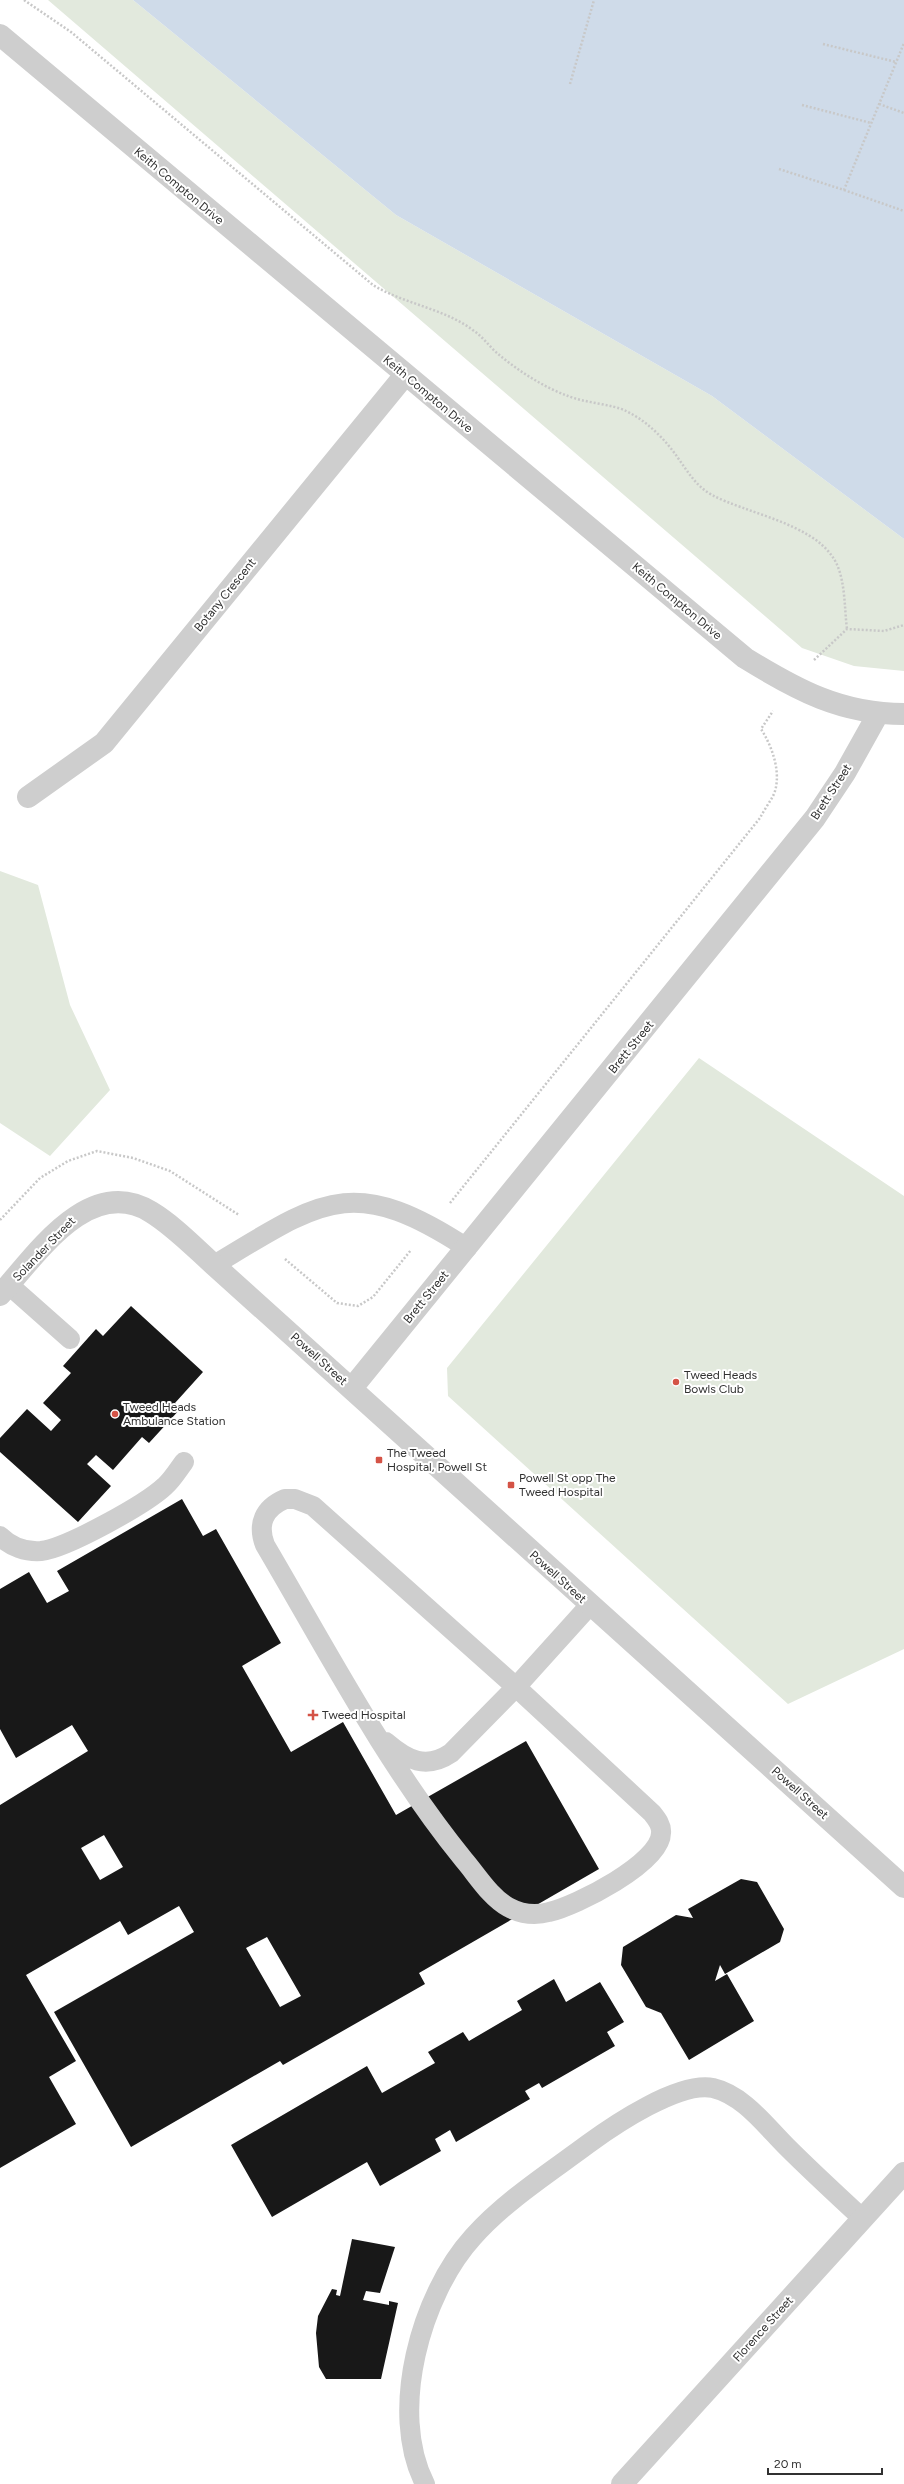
<svg xmlns="http://www.w3.org/2000/svg" width="904" height="2484" viewBox="0 0 904 2484" font-family="Figtree,sans-serif">
  <style>
    .green { fill: #e2e9dd }
    .water { fill: #cfdbe9 }
    .building { fill: #181818; fill-rule: evenodd }
    .lines { fill: none; stroke-linecap: round; stroke-linejoin: round }
    .path { stroke: #c8c8c8; stroke-width: 2.5; stroke-dasharray: 2 2; stroke-linecap: butt }
    .lane { stroke: #cecece; stroke-width: 20 }
    .street { stroke: #cecece; stroke-width: 22 }
    .poi-dot { fill: #d45346; stroke: #fff; stroke-width: 1.5 }
    .labels { text-anchor: middle; dominant-baseline: central; stroke-width: 4; stroke-linejoin: round; paint-order: stroke }
    .street-label { font-size: 12px; fill: #313131; stroke: #fff }
    .poi-label { font-size: 12px; fill: #313131; stroke: #fff; text-anchor: start }
  </style>
  <rect width="100%" height="100%" fill="#fff"/>
  <path class="green" d="M48 0H133L396 215 712 396 904 539V671L854 666 802 648Z
    M0 871 38 885 70 1005 110 1090 50 1156 0 1123Z
    M699 1058 904 1196V1649L788 1704 448 1396 447 1368Z"/>
  <path class="water" d="M133 0H904V539L712 396 396 215Z"/>
  <path class="building" d="M131 1306 203 1372 175 1403 181 1408 149 1443 142 1437 113 1470 96 1455 87 1464 111 1486 78 1522 0 1452V1438L27 1409 51 1431 61 1420 43 1403 71 1373 63 1366 96 1329 103 1336Z
    M182 1499 203 1536 216 1529 281 1643 242 1666 291 1752 343 1722 396 1815 526 1741 599 1869 419 1973 425 1984 283 2065 280 2061 131 2147 54 2012 194 1932 179 1906 128 1935 120 1921 26 1975 76 2061 49 2077 76 2124 0 2168V1805L88 1751 72 1725 16 1758 0 1729V1589L29 1572 47 1603 69 1591 57 1571ZM104 1835 123 1867 100 1880 81 1848ZM267 1937 301 1996 280 2007 246 1948Z
    M741 1879 757 1882 784 1929 780 1942 725 1974 720 1965 715 1981 727 1974 754 2021 689 2060 661 2013 646 2007 621 1965 623 1947 676 1915 693 1918 688 1909Z
    M554 1979 566 2002 600 1982 624 2022 607 2032 615 2046 542 2088 539 2083 525 2091 530 2099 456 2142 450 2130 435 2139 441 2151 380 2186 367 2162 272 2217 231 2145 367 2066 382 2093 435 2063 428 2052 463 2032 469 2041 522 2010 517 2001Z
    M352 2239 395 2247 380 2293 366 2291 363 2300 389 2305V2301L398 2303 381 2379H326L319 2367 316 2333 318 2316 332 2289 337 2290 336 2295 340 2296Z"/>
  <g class="lines">
    <path class="path" d="M24 0 71 32 373 285C404 304 446 309 474 331 483 337 489 346 497 353 517 370 543 387 568 396 585 403 612 404 626 411 647 421 665 439 678 458 688 472 696 486 712 495 746 513 809 523 832 556 846 575 844 607 847 629
      M823 44 896 62
      M570 84 594 0
      M879 104 904 113
      M802 105 871 123
      M779 169 844 190 904 43
      M844 190 904 211
      M814 660 847 629 884 631 904 625
      M450 1203 760 818C764 810 770 802 774 794 782 773 772 746 761 729L773 711
      M0 1220 40 1178 68 1161 97 1151 133 1158 170 1171 239 1215
      M285 1259 337 1303 358 1306 373 1297 411 1250"/>
    <path class="lane" d="M214 1265C322 1200 352 1173 467 1248
      M9 1285 70 1339
      M285 1499H295L313 1506 516 1687 652 1813C656 1818 662 1825 661 1833 661 1863 576 1906 549 1912 535 1916 521 1914 508 1907 490 1897 477 1875 464 1860 386 1764 328 1652 265 1545 257 1524 264 1508 285 1499Z
      M0 1536C11 1547 26 1552 41 1551 67 1548 146 1504 165 1486 172 1480 178 1470 184 1462
      M386 1742C407 1760 426 1770 451 1753L516 1687 590 1605
      M425 2484C388 2412 421 2294 473 2237 505 2201 549 2173 588 2144 614 2125 679 2081 713 2088 743 2095 765 2125 786 2146 811 2171 837 2195 863 2219"/>
    <path class="street" d="M0 35 745 658C797 690 841 714 904 714
      M28 797 104 743 405 375
      M0 1295C36 1255 89 1174 151 1212 174 1226 194 1247 214 1265L904 1887
      M352 1388 815 818 845 773 878 714
      M622 2484 904 2173"/>
  </g>
  <g class="poi-dot">
    <circle cx="676" cy="1382" r="4"/>
    <circle cx="115" cy="1414" r="4"/>
    <rect x="375" y="1456" width="8" height="8" rx="2"/>
    <rect x="507" y="1481" width="8" height="8" rx="2"/>
    <path d="M311 1709h4v4h4v4h-4v4h-4v-4h-4v-4h4z"/>
  </g>
  <g class="labels">
    <g class="street-label">
      <text transform="translate(179 186) rotate(40)">Keith Compton Drive</text>
      <text transform="translate(428 394) rotate(40)">Keith Compton Drive</text>
      <text transform="translate(225 595) rotate(-51)">Botany Crescent</text>
      <text transform="translate(677 601) rotate(40)">Keith Compton Drive</text>
      <text transform="translate(831 792) rotate(-57)">Brett Street</text>
      <text transform="translate(631 1047) rotate(-51)">Brett Street</text>
      <text transform="translate(44 1249) rotate(-46)">Solander Street</text>
      <text transform="translate(426 1297) rotate(-51)">Brett Street</text>
      <text transform="translate(319 1359) rotate(42)">Powell Street</text>
      <text transform="translate(558 1577) rotate(42)">Powell Street</text>
      <text transform="translate(800 1793) rotate(42)">Powell Street</text>
      <text transform="translate(763 2329) rotate(-48)">Florence Street</text>
    </g>
    <g class="poi-label">
      <text x="684" y="1375">Tweed Heads<tspan x="684" dy="14">Bowls Club</tspan></text>
      <text x="123" y="1407">Tweed Heads<tspan x="123" dy="14">Ambulance Station</tspan></text>
      <text x="387" y="1453">The Tweed<tspan x="387" dy="14">Hospital, Powell St</tspan></text>
      <text x="519" y="1478">Powell St opp The<tspan x="519" dy="14">Tweed Hospital</tspan></text>
      <text x="322" y="1715">Tweed Hospital</text>
    </g>
  </g>
  <path d="M768 2468v6h114v-6" fill="none" stroke="#313131" stroke-width="2"/>
  <text x="774" y="2468" font-size="12" fill="#313131" stroke="#ffffff" stroke-width="3" paint-order="stroke">20 m</text>
</svg>
